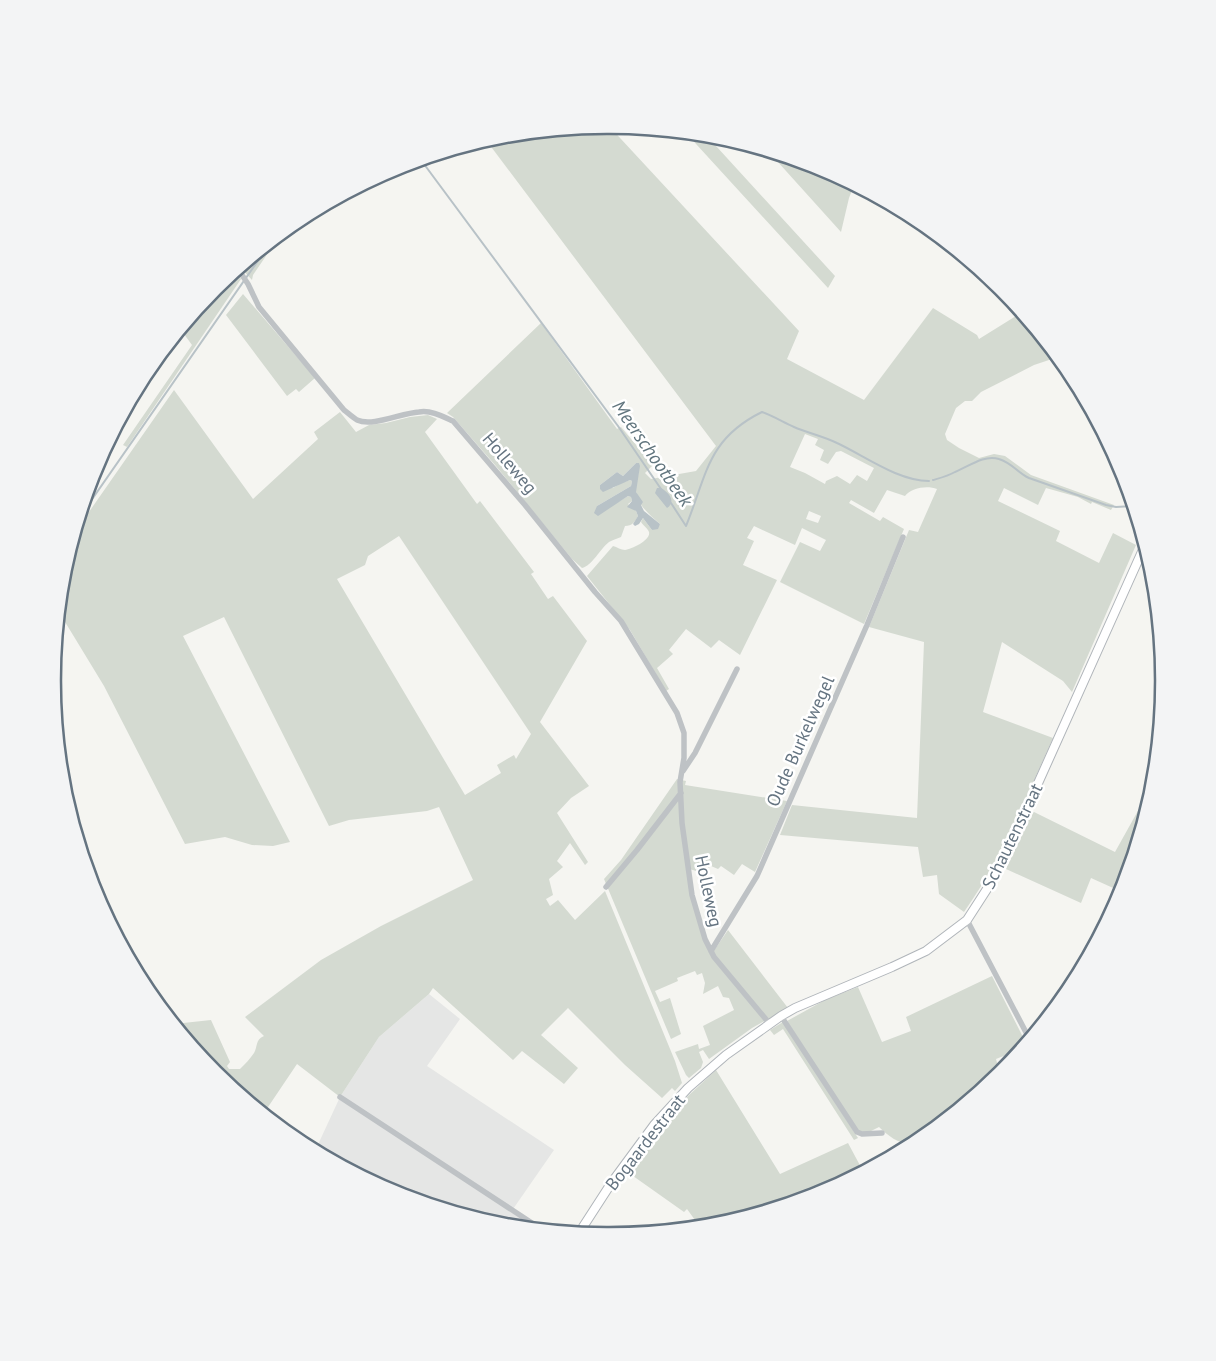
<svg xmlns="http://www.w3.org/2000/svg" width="1216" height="1361" viewBox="0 0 1216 1361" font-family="'PT Sans',sans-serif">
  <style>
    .built { fill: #e5e6e5 }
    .green { fill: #d4dad1; fill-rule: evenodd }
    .water { fill: #b8c2c7 }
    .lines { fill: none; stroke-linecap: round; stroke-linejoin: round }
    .stream { stroke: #b8c2c7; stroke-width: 2 }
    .secondary-casing { stroke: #b0b5ba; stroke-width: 10 }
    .street { stroke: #bec2c5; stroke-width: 5.5 }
    .secondary { stroke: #fff; stroke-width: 8 }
    .labels { text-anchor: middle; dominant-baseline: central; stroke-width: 5; stroke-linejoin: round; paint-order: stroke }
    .street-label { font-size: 18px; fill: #657481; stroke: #fff }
    .water-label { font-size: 19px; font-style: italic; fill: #61757e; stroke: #fff }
    .rim { fill: none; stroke: #657481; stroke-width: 2.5 }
  </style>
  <rect width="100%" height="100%" fill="#f5f5f1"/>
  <path class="built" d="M429 994 460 1019 427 1066 554 1150 511 1212 524 1221 520 1227 499 1225 395 1194 315 1151 340 1097 379 1037Z"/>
  <path class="green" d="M608 125 799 331 787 359 864 400 933 308 977 335 979 339 1021 313 1055 354 1051 355 1052 359 1034 365 981 392 972 401H965L956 408 945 434 947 440 959 448 979 458 994 454 1005 456 1031 475 1114 505 1111 510 1092 502 1091 504 1078 497 1046 488 1038 505 1004 488 998 501 1060 531 1056 541 1099 563 1113 533 1136 545 1072 692 1063 681 1002 642 983 712 1053 738C1026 797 1002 859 964 912L939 894 937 875 923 877 918 847 780 835 792 805 917 818 924 642 869 627 909 530 918 532 937 489C927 485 911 488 905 496L887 490 874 513 851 500 849 503 880 521 883 517 904 529 864 624 780 582 800 542 820 551 826 540 802 528 795 545 754 526 747 538 754 541 743 565 777 580 740 655 719 640 711 648 686 629 669 650 673 654 657 668 669 689 666 691 630 630 587 576 613 546C617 547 621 550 625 550 632 549 651 540 649 532 648 529 643 525 641 522L643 518 652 530 660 524C649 514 634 503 636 485 638 476 640 472 636 463L623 476 617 472 600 485 613 488 621 483 630 480 632 481 631 486 597 506 620 501 628 496 631 497 632 501 628 504 636 511 638 516C635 522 632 526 625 526L621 537C617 539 612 540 609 542 600 549 592 566 582 568L572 559 495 465 453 417 447 413 541 323 617 429 621 427 653 465 645 473 651 479 696 471 716 446 486 140 500 136ZM805 434 818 439 815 445 824 450 820 460 828 464 836 452 841 451 874 468 867 481 857 475 850 484 837 476 826 481 825 484 805 473 790 467ZM809 511 821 516 818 523 806 519Z
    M686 133 706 135 835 276 828 288Z
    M768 151 821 167 854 185 849 198 841 232Z
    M281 234 253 275 252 280 240 267 251 258 255 261 259 252Z
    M236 271 241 279 127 447 123 445 192 345 181 330 215 288Z
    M243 294 315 378 299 392 296 389 287 396 226 315Z
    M174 390 253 499 318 439 314 432 340 412 356 432 369 425 386 423 410 417 428 415 437 419 425 432 477 504 480 501 534 572 531 574 548 599 553 596 587 641 540 722 589 786 571 798 557 813 588 862 585 865 570 843 557 861 563 867 549 879 553 895 546 899 550 906 558 900 575 920 605 891 675 1061 682 1083 675 1091 672 1088 662 1098 625 1065 568 1008 541 1035 578 1068 564 1084 522 1051 513 1060 433 988 429 994 379 1037 340 1097 297 1064 264 1113 215 1073 174 1024 211 1020 230 1062 227 1066 229 1069H240C245 1064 250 1059 254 1053 258 1046 255 1040 264 1036L245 1017 321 960 381 926 473 880 439 807 427 811 349 820 329 826 224 617 183 636 290 842 273 846 252 845 225 837 185 844 104 686 59 612 63 572 75 532ZM399 536 531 734 516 759 514 755 497 765 501 773 465 795 337 579 365 565 368 556Z
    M677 779 686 781 685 785 787 801 755 872 742 864 734 875 721 866 718 869 711 866 703 873 686 868 711 955 728 930 788 1008 752 1028 709 1059 703 1050 699 1052 703 1062 701 1068 689 1078 686 1075 675 1052 698 1044 699 1049 710 1045 703 1026 734 1010 729 998 723 997 718 986 703 994 705 983 702 973 697 975 695 971 677 978 678 981 655 991 660 1002 670 998 681 1034 671 1039 604 879 621 860Z
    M1154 782 1153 789 1122 892 1091 878 1081 903 1006 869 1032 811 1115 852Z
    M992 976 1026 1043 1021 1049 996 1059 1000 1074 911 1145C898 1143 888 1136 879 1127L865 1134 858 1131 787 1021 825 1000 858 987 882 1042 911 1031 906 1017Z
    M783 1022 858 1138 854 1140 783 1029 774 1035 770 1030Z
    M716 1070 780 1174 848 1143 863 1171 820 1194 716 1225 700 1227 687 1209 684 1212 626 1171 688 1096Z"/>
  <path class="water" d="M636 463H639L640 466 636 492 643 502 641 505 644 511 660 524 658 529 652 530 643 518 639 524 635 526 633 524 638 516 636 511 627 507 632 501 631 497 628 496 598 516 594 513 597 506 631 486 632 481 630 480 603 492 600 489V485L617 472 623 476Z
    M657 488H661C668 492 677 501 667 508L655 493Z"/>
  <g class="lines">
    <path class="stream" d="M421 160 618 426 661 489
      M933 480C940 478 948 476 955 472 968 467 984 454 999 459 1012 463 1018 473 1029 478L1106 505 1116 507 1133 506
      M671 503 686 526C707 475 707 439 762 412 773 416 783 422 794 427 808 433 823 436 837 443 865 456 898 481 929 481
      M79 518 271 242"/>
    <g class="secondary-casing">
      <path id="secondary" d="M579 1233 612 1182 654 1125 688 1088 726 1055 781 1016 795 1008 892 967 926 951 967 920 987 889 1004 859 1145 545"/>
    </g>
    <path class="street" d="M238 269 248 284 259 307 344 410C348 413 352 417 357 420 373 427 401 413 419 412 431 410 442 416 453 421L525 505 595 592 621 621 677 713 684 733V758L680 782 682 823 692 895 705 939 714 957 769 1023
      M683 771 695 753 737 669
      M606 887 637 850 681 793
      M967 920 1029 1038
      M711 951 757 876 867 625 903 537
      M781 1016 857 1132 862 1134 882 1133
      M340 1097 541 1229"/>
    <use href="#secondary" class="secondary"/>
  </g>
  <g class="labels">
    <g class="street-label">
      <text transform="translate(510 463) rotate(50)">Holleweg</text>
      <text transform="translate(800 741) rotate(-66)">Oude Burkelwegel</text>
      <text transform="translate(1012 836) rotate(-64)">Schautenstraat</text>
      <text transform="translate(709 891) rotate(78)">Holleweg</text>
      <text transform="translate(645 1142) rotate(-52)">Bogaardestraat</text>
    </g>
    <g class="water-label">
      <text transform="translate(653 453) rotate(55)">Meerschootbeek</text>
    </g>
  </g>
  <path d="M0 0H1216V1361H0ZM607 134H609A546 546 0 0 1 1155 680V681A546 546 0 0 1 609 1227H607A546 546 0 0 1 61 681V680A546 546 0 0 1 607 134Z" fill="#f3f4f5" fill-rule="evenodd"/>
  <path class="rim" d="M607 134H609A546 546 0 0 1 1155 680V681A546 546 0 0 1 609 1227H607A546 546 0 0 1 61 681V680A546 546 0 0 1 607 134Z"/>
</svg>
